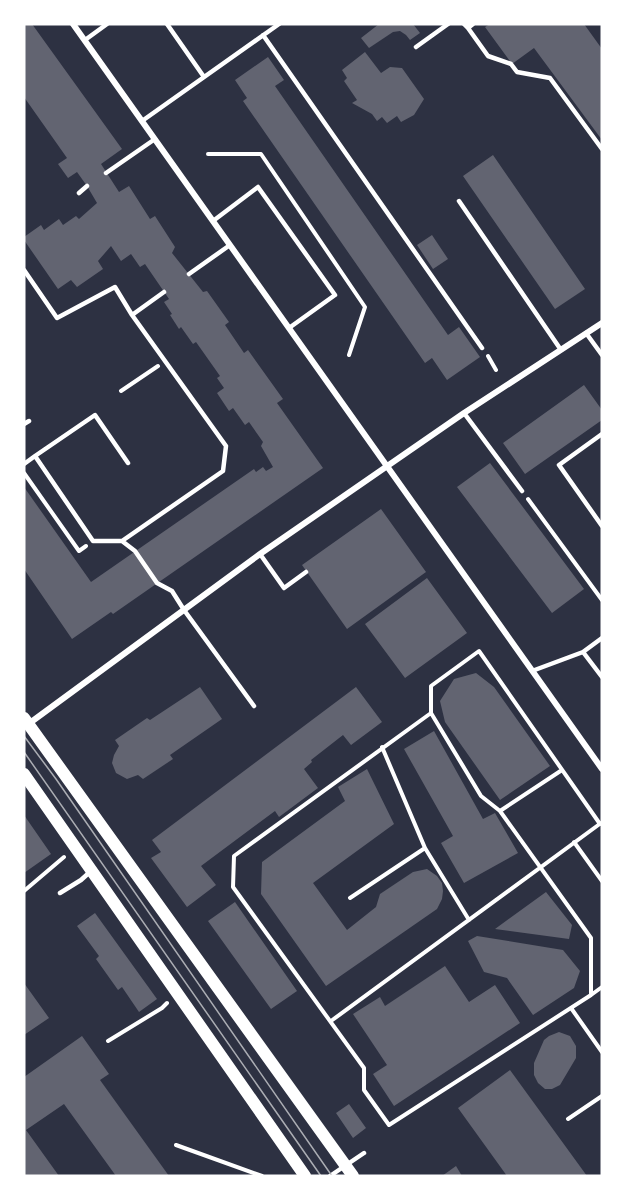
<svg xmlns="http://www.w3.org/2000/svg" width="626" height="1200" viewBox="0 0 626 1200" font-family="'Playfair Display',serif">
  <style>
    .building { fill: #626471 }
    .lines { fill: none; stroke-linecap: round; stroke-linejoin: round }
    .path { stroke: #fff; stroke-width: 4 }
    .service { stroke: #fff; stroke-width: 4.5 }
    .minor { stroke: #fff; stroke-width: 6 }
    .secondary { stroke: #fff; stroke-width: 12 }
    .tram { stroke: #abadb3; stroke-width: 1.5 }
  </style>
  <rect width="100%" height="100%" fill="#2d3142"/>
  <path class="building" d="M24 24H32L122 149 101 164 119 192 129 186 150 219 155 216 175 247 172 253 203 292 207 291 229 322 225 325 244 353 248 350 283 399 277 403 323 468 113 614 111 612 72 639 24 569V487L91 582 254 469 256 472 263 467 266 471 273 467 261 446 263 442 249 422 245 425 233 408 229 411 217 393 224 388 217 378 220 376 196 342 193 344 181 327 179 329 170 315 172 314 164 302 169 299 145 264 140 267 131 254 121 261 111 246 98 261 103 269 77 287 71 280 58 289 24 240V237L41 225 44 230 59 219 63 225 76 216 79 219 97 203 87 186 77 172 68 178 58 164 67 158 24 97Z
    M379 24H413L420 33 410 40 406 35 400 31 393 32 369 48 361 38Z
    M490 24H584L602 49V140L534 48 512 64 485 27Z
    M365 52 381 73 390 67 402 68 424 99 414 115 401 122 397 116 387 123 382 117 377 121 372 114 352 103 357 100 344 81 347 78 342 70Z
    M268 57 284 80 275 86 448 335 459 327 480 357 447 380 432 358 425 363 243 101 247 98 235 80Z
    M493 155 585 289 555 309 463 176Z
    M432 235 448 259 433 269 417 245Z
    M584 385 602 410V420L525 474 503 443Z
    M490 463 584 589 552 613 457 487Z
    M381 509 426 572 347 629 302 565Z
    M427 578 467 633 405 678 365 624Z
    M476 673 494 687 550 766 500 800 445 722 440 701 454 679Z
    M200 687 222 719 170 755 173 759 143 779 138 775 127 779 116 773 112 763 114 755 119 746 115 740 147 718 150 720Z
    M356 687 382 722 351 745 343 735 311 760 312 762 304 769 318 788 279 817 275 811 201 866 216 885 187 907 151 858 161 852 152 840Z
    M434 731 483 819 495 813 518 853 464 883 441 843 453 836 404 749Z
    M367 769 394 824 313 883 347 930 376 907 380 894 413 872 427 869 437 876 442 883 443 891 442 899 437 909 326 986 261 894 262 862 345 801 338 787Z
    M24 815 51 854 24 873Z
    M546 892 572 925 569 939 495 929Z
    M235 902 297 991 271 1009 208 921Z
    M95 913 157 999 139 1012 122 987 118 990 96 959 99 956 77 926Z
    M477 936 563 950 580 971 574 988 533 1015 507 978 484 972 468 941Z
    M445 966 469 1002 495 985 520 1023 394 1106 373 1074 387 1065 353 1014 380 997 385 1006Z
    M24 983 49 1018 24 1035Z
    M559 1032 570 1036 576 1046V1058L560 1085 552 1089H545L538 1083 534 1075V1063L544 1040 549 1036Z
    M82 1036 109 1074 100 1080 169 1176H116L64 1104 26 1130 59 1176H24V1077Z
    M510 1070 587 1176H507L458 1108Z
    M349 1104 366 1128 353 1138 336 1113Z
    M456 1166 462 1176H442Z"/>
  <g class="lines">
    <path class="path" d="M208 154H261L365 307 349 355
      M488 356 496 370
      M121 391 158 366
      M24 473 79 551 86 546
      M528 499 602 600
      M431 713 481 796 500 811 591 938V995L389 1125 364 1090V1068L233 887 234 856 431 713V686L479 651 600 824
      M382 747 425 848 469 920
      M500 811 562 770
      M574 842 602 881
      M24 891 64 857
      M350 898 425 848
      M591 995 602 987
      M571 1008 602 1052
      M331 1021 601 823
      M108 1041 162 1008 167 1003
      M568 1119 602 1096
      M176 1145 262 1176"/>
    <path class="service" d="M167 24 204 77
      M464 24 468 28 473 24
      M468 28 488 56 511 64 517 72 550 78 602 149
      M263 35 482 348
      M85 40 107 24
      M416 47 448 24
      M142 121 279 24
      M106 173 155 139
      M79 193 87 186
      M459 201 561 350
      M213 221 258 187 335 295 289 328
      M24 270 57 318 115 287 132 315 226 446 223 471 122 541H93L35 456 24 464
      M189 274 230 245
      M132 315 164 292
      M586 333 602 355
      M464 413 522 491
      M24 424 29 421
      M602 434 559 465 602 526
      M35 456 95 415 128 463
      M122 541 135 551 157 583 172 591 184 610 254 706
      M260 554 284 588 306 572
      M583 652 602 677
      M532 671 583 652 602 638
      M60 893 81 880 91 871
      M330 1176 364 1153"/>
    <path class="minor" d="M73 24 602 769
      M27 725 260 554 464 413 602 323"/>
    <path class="secondary" d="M24 718 353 1176
      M24 774 305 1176"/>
    <path class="tram" d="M24 736 56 779 332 1176
      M24 752 321 1176"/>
  </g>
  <rect width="626" height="1200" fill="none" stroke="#ffffff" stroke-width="51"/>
</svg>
